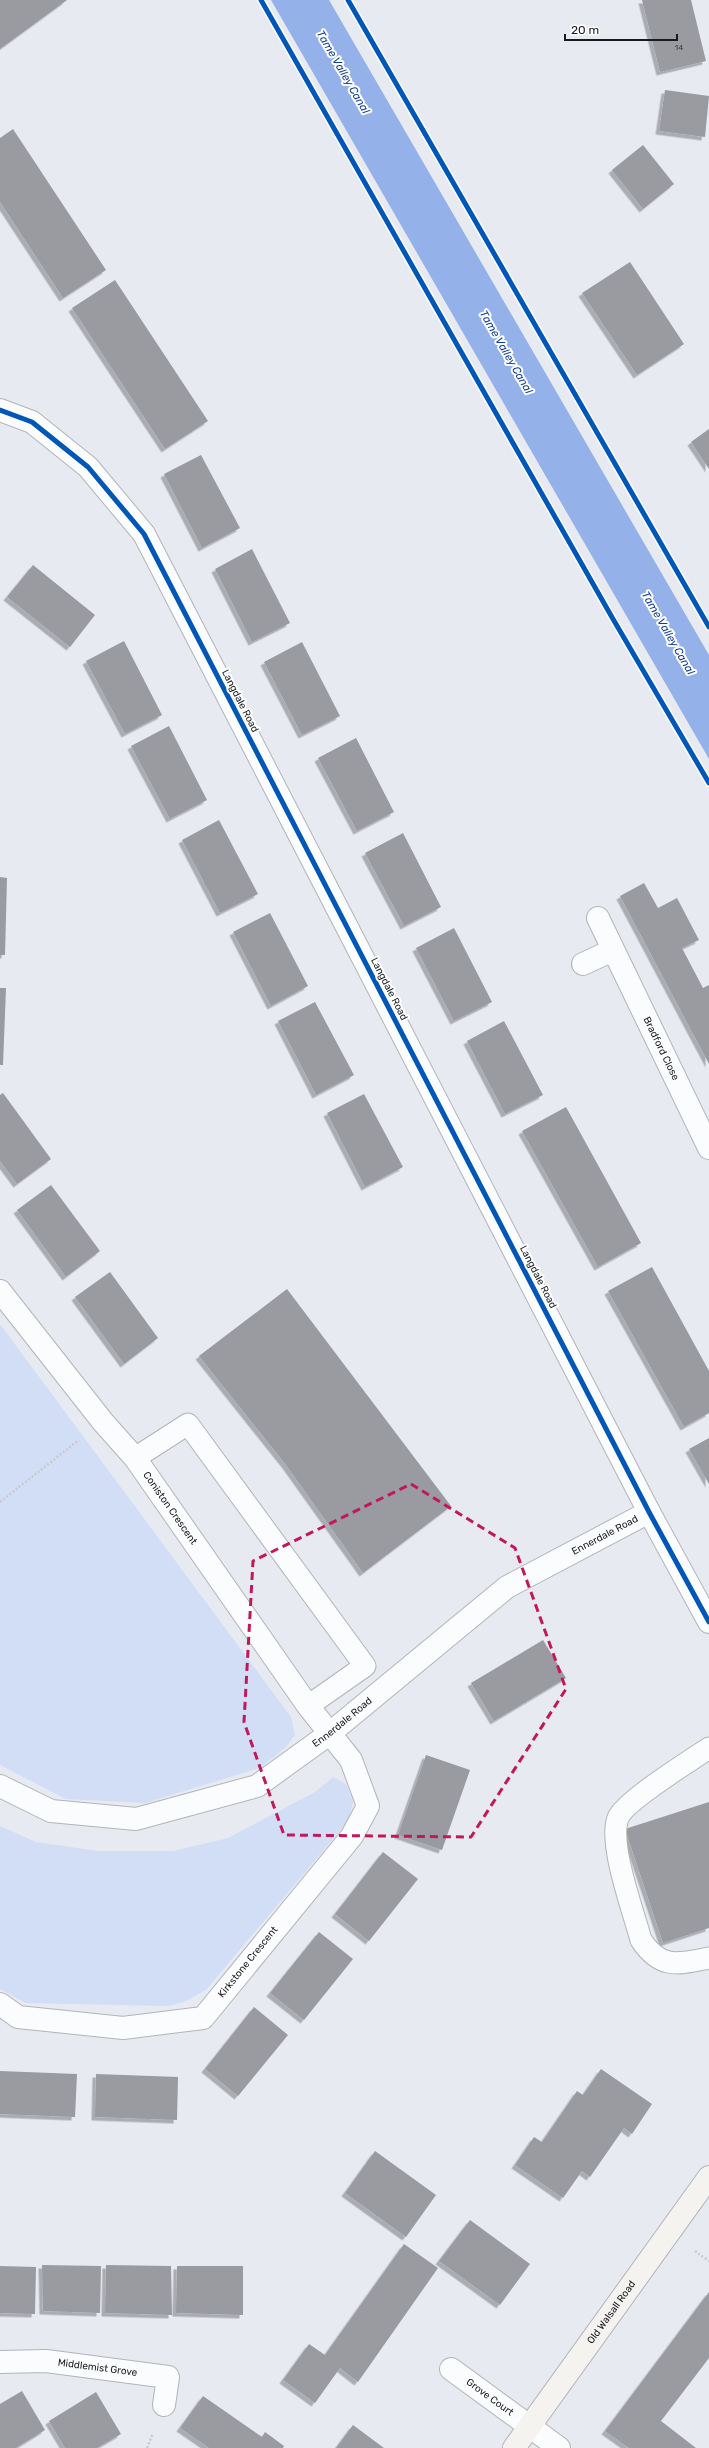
<svg xmlns="http://www.w3.org/2000/svg" width="709" height="2448" viewBox="0 0 709 2448" font-family="Rubik,sans-serif">
  <style>
    .green { fill: #d2def6 }
    .water { fill: #94b2e9 }
    .building { fill: #999ba0; filter: url(#shadow) }
    .lines { fill: none; stroke-linecap: round; stroke-linejoin: round }
    .service-casing { stroke: #b2b4b9; stroke-width: 23 }
    .minor-casing { stroke: #b2b4b9; stroke-width: 24 }
    .secondary-casing { stroke: #b2b4b9; stroke-width: 24 }
    .path { stroke: #cacacc; stroke-width: 2.5; stroke-dasharray: 2 2; stroke-linecap: butt }
    .service { stroke: #fbfcfd; stroke-width: 21 }
    .minor { stroke: #fbfcfd; stroke-width: 22 }
    .secondary { stroke: #f4f3f0; stroke-width: 22 }
    .cycleway-casing { stroke: #fff; stroke-width: 8 }
    .cycleway { stroke: #0057b8; stroke-width: 5 }
    .marked { fill: none; stroke: #c2185b; stroke-width: 3; stroke-dasharray: 8 5; stroke-linejoin: round }
    .labels { text-anchor: middle; dominant-baseline: central; stroke-width: 4; stroke-linejoin: round; paint-order: stroke }
    .number-label { font-size: 8px; fill: #383a3e }
    .street-label { font-size: 10px; fill: #181a1e; stroke: #fff }
    .water-label { font-size: 11px; font-style: italic; fill: #123f95; stroke: #fff }
  </style>
  <defs>
    <filter id="shadow"><feDropShadow dx="-3.5" dy="3.5" stdDeviation="0" flood-color="#0004"/></filter>
  </defs>
  <rect width="100%" height="100%" fill="#e7eaf1"/>
  <path class="green" d="M0 1324 291 1717 295 1735 286 1747 260 1768 145 1803 66 1799 0 1765Z
    M333 1777 346 1784 353 1801 349 1820 206 1990 186 2001 169 2006 26 2003 0 1989V1826L36 1842 98 1851H173L228 1838 315 1792Z"/>
  <path class="water" d="M271 0H329L709 655V759Z"/>
  <path class="building" d="M0 0H67L0 49Z
    M642 0H691L706 61 660 72Z
    M665 90 709 96 705 137 659 131Z
    M13 129 106 270 63 298 0 202V138Z
    M643 145 674 184 643 209 612 170Z
    M630 262 684 344 637 375 582 293Z
    M115 280 208 421 165 449 72 308Z
    M709 429V469L691 442Z
    M201 455 240 528 202 548 164 474Z
    M252 549 290 623 252 642 215 569Z
    M33 565 95 615 70 647 7 597Z
    M124 641 162 715 125 734 86 661Z
    M302 642 340 716 302 735 264 662Z
    M169 726 207 800 170 819 131 746Z
    M356 738 394 812 357 831 318 758Z
    M219 820 258 894 220 913 182 840Z
    M403 833 441 907 404 926 365 853Z
    M0 877 7 878 5 955H0Z
    M644 883 658 908 677 898 699 940 682 948 703 988 709 985V1064L620 896Z
    M270 913 308 986 271 1006 233 932Z
    M454 928 492 1002 454 1021 416 948Z
    M0 988H6L3 1065H0Z
    M315 1002 354 1075 316 1095 278 1021Z
    M504 1021 543 1095 505 1114 467 1041Z
    M3 1093 51 1159 17 1184 0 1161V1095Z
    M364 1094 403 1167 365 1187 327 1113Z
    M566 1107 641 1243 598 1267 522 1131Z
    M51 1185 100 1251 66 1277 17 1210Z
    M652 1267 709 1371V1413L684 1427 608 1291Z
    M110 1272 158 1338 124 1364 75 1297Z
    M287 1289 451 1506 363 1573 286 1465 199 1356Z
    M709 1438V1484L689 1449Z
    M543 1640 566 1678 494 1721 471 1683Z
    M426 1755 470 1770 442 1850 398 1835Z
    M709 1802V1928L663 1943 625 1829Z
    M383 1852 418 1879 369 1941 335 1914Z
    M319 1932 353 1959 304 2020 270 1993Z
    M254 2007 288 2035 238 2096 205 2069Z
    M601 2069 652 2104 632 2134 624 2128 590 2177 582 2171 563 2198 515 2165 534 2137 542 2142 577 2091 583 2095Z
    M0 2071 77 2074 75 2117 0 2114Z
    M96 2074 178 2077 177 2120 95 2117Z
    M375 2151 436 2195 406 2237 345 2193Z
    M470 2220 530 2264 500 2305 439 2261Z
    M404 2244 438 2268 358 2382 340 2368 315 2403 283 2380 309 2344 325 2355Z
    M42 2265 101 2266 100 2313 43 2311Z
    M106 2265 171 2266 172 2315 105 2313Z
    M0 2266 36 2267 35 2314 0 2313Z
    M177 2266H243V2315L176 2313Z
    M709 2292V2358L661 2421 696 2448H629L605 2431Z
    M22 2391 45 2430 16 2448H0V2404Z
    M96 2392 121 2434 97 2448H65L49 2421Z
    M203 2396 262 2437 265 2432 284 2446 283 2448H209L180 2428Z
    M353 2425 384 2448H336Z"/>
  <g class="lines">
    <g class="service-casing">
      <path id="service" d="M135 1458 188 1424 365 1666 308 1706
        M709 1748C691 1760 624 1802 618 1818 608 1844 634 1913 641 1940 661 1970 678 1964 709 1958"/>
    </g>
    <g class="minor-casing">
      <g id="minor">
        <path d="M0 410 32 422 88 467 144 534 649 1512 709 1622"/>
        <path id="s1" d="M598 918 709 1148"/>
        <path d="M583 964 613 950"/>
        <path id="s2" d="M0 1291 103 1422 135 1458 308 1706 351 1760 368 1806 352 1836 203 2018 123 2028 18 2017 0 2004"/>
        <path id="s3" d="M0 1786 51 1811 136 1819 257 1786 329 1734 507 1587 649 1512"/>
        <path id="s4" d="M0 2362 46 2361 168 2377 164 2405"/>
        <path id="s5" d="M451 2369 559 2448"/>
      </g>
    </g>
    <g class="secondary-casing">
      <g id="secondary">
        <path id="s6" d="M514 2448 709 2177"/>
      </g>
    </g>
    <path class="path" d="M0 1502 79 1440
      M695 2251 709 2261
      M147 2448 153 2433"/>
    <use href="#service" class="service"/>
    <use href="#minor" class="minor"/>
    <use href="#secondary" class="secondary"/>
    <g class="cycleway-casing">
      <path id="cycleway" d="M261 0 613 619 709 783
        M348 0 709 627
        M0 410 32 422 88 467 144 534 649 1512 709 1622"/>
    </g>
    <use href="#cycleway" class="cycleway"/>
  </g>
  <path class="marked" d="M411 1484 515 1548 566 1689 471 1837 284 1835 244 1722 253 1561Z"/>
  <g class="labels">
    <g class="number-label">
      <text x="679" y="47">14</text>
    </g>
    <g class="street-label">
      <text transform="translate(240 701) rotate(63)">Langdale Road</text>
      <text transform="translate(389 989) rotate(63)">Langdale Road</text>
      <text stroke="none"><textPath href="#s1" startOffset="145">Bradford Close</textPath></text>
      <text transform="translate(538 1277) rotate(63)">Langdale Road</text>
      <text stroke="none"><textPath href="#s2" startOffset="276">Coniston Crescent</textPath></text>
      <text stroke="none"><textPath href="#s3" startOffset="698">Ennerdale Road</textPath></text>
      <text stroke="none"><textPath href="#s3" startOffset="374">Ennerdale Road</textPath></text>
      <text transform="translate(248 1962) rotate(-51)">Kirkstone Crescent</text>
      <text stroke="none"><textPath href="#s6" startOffset="167">Old Walsall Road</textPath></text>
      <text stroke="none"><textPath href="#s4" startOffset="98">Middlemist Grove</textPath></text>
      <text stroke="none"><textPath href="#s5" startOffset="48">Grove Court</textPath></text>
    </g>
    <g class="water-label">
      <text transform="translate(343 72) rotate(60)">Tame Valley Canal</text>
      <text transform="translate(506 352) rotate(60)">Tame Valley Canal</text>
      <text transform="translate(668 633) rotate(60)">Tame Valley Canal</text>
    </g>
  </g>
  <path d="M565 34v6h112v-6" fill="none" stroke="#181a1e" stroke-width="2"/>
  <text x="571" y="34" font-size="12" fill="#181a1e" stroke="#ffffff" stroke-width="3" paint-order="stroke">20 m</text>
</svg>
